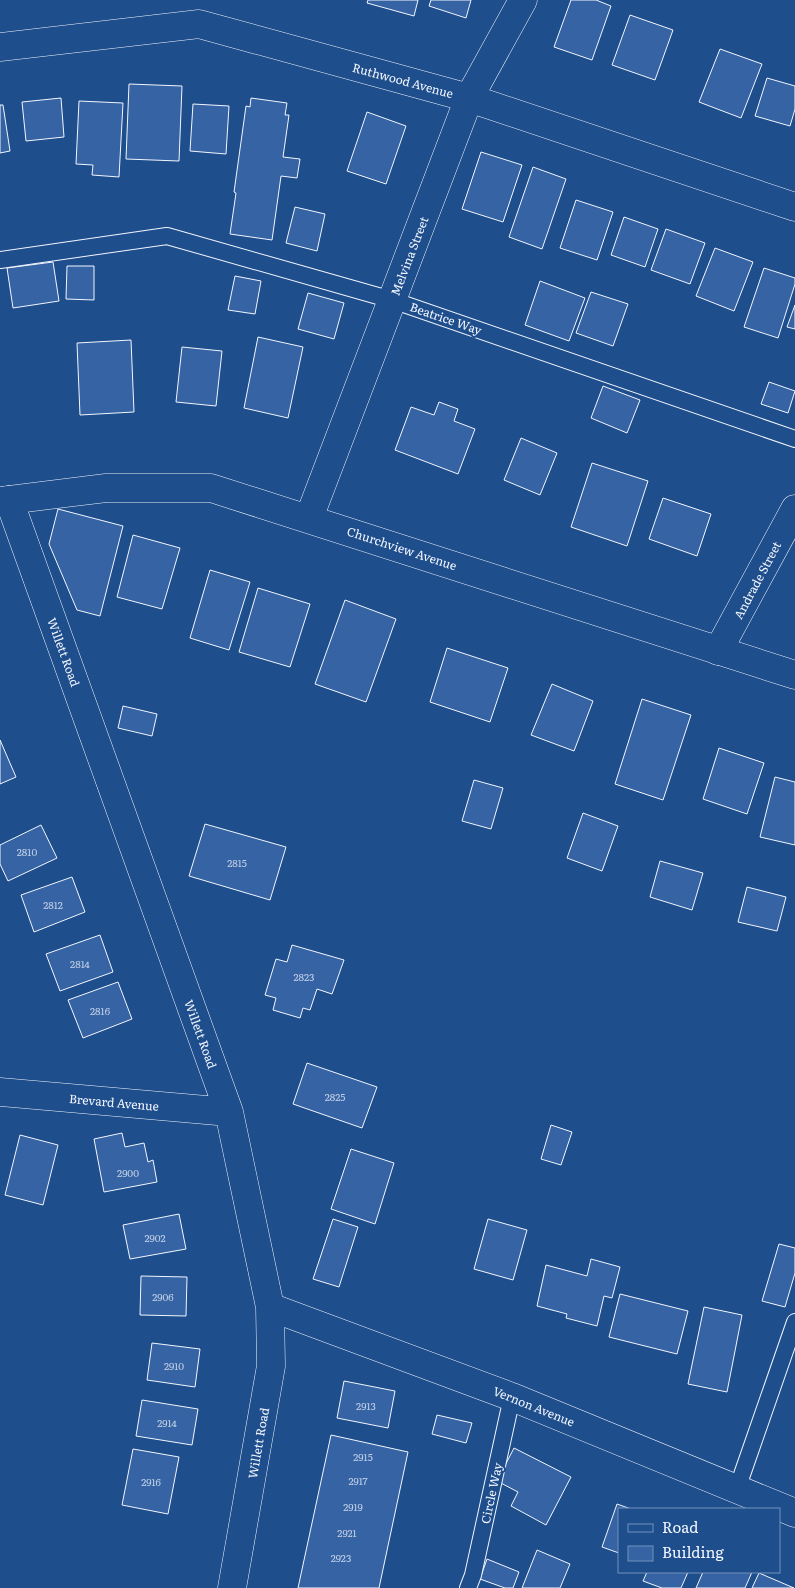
<svg xmlns="http://www.w3.org/2000/svg" width="795" height="1588" viewBox="0 0 795 1588" font-family="Literata,serif">
  <style>
    .building { fill: #3563a3; stroke: #f2f6ff }
    .lines { fill: none; stroke-linecap: round; stroke-linejoin: round }
    .lane-casing { stroke: #f2f6ff; stroke-width: 18 }
    .street-casing { stroke: #f2f6ff; stroke-width: 29 }
    .secondary-casing { stroke: #f2f6ff; stroke-width: 29 }
    .lane { stroke: #1f4e8c; stroke-width: 16 }
    .street { stroke: #1f4e8c; stroke-width: 28 }
    .secondary { stroke: #1f4e8c; stroke-width: 28 }
    .labels { text-anchor: middle; dominant-baseline: central; stroke-width: 4; stroke-linejoin: round; paint-order: stroke }
    .number-label { font-size: 10px; fill: #c3d1e8 }
    .street-label { font-size: 12px; fill: #f2f6ff; stroke: #1f4e8c }
  </style>
  <rect width="100%" height="100%" fill="#1f4e8c"/>
  <path class="building" d="M368 0H418L414 16 367 3Z
    M431 0H471L466 18 429 6Z
    M571 0H596L611 6 592 60 554 47Z
    M630 15 673 30 655 80 612 65Z
    M720 49 762 64 741 118 699 102Z
    M767 78 795 86V109L790 126 755 116Z
    M129 84 182 86 179 161 126 159Z
    M61 98 64 137 26 141 22 102Z
    M251 98 287 103 285 115H289L283 157 300 159 297 178 281 176 272 240 230 234 236 193 234 192 246 106 250 107Z
    M79 101 123 103 119 177 92 175 93 165 76 164Z
    M193 104 229 106 226 154 190 151Z
    M0 105H3L10 151 0 153Z
    M367 112 406 126 386 184 347 171Z
    M481 152 522 165 503 222 462 209Z
    M533 167 566 179 542 249 509 237Z
    M576 200 613 212 597 260 560 248Z
    M295 207 325 214 317 251 286 243Z
    M624 217 658 229 645 267 611 255Z
    M666 229 705 243 690 284 651 270Z
    M715 248 753 262 734 311 696 296Z
    M53 262 59 301 13 308 7 268Z
    M67 266H94V300L66 299Z
    M764 268 795 278V284L778 338 744 327Z
    M235 276 261 281 255 314 228 310Z
    M540 281 585 298 569 341 525 325Z
    M591 292 628 304 613 346 576 333Z
    M308 293 344 303 334 339 298 329Z
    M795 305V329L787 327Z
    M258 337 303 347 288 418 244 408Z
    M131 340 134 412 80 415 77 343Z
    M182 347 222 351 216 406 176 402Z
    M769 382 795 391 788 413 761 404Z
    M603 386 640 400 627 433 591 418Z
    M439 402 458 409 454 421 475 429 458 474 395 450 411 407 434 415Z
    M521 438 557 453 540 495 504 480Z
    M592 463 648 481 627 546 571 527Z
    M663 498 711 514 697 556 649 539Z
    M58 509 123 526 100 616 77 610 49 544Z
    M133 535 180 548 162 609 117 597Z
    M210 570 250 582 229 650 190 638Z
    M258 588 310 604 290 667 239 652Z
    M345 600 396 619 366 702 315 684Z
    M447 648 508 668 490 722 430 702Z
    M552 684 593 701 574 751 531 735Z
    M642 699 691 715 663 800 615 784Z
    M123 706 157 714 152 736 118 728Z
    M0 740 16 777 0 784Z
    M719 748 764 763 747 814 703 799Z
    M775 777 795 782V845L760 837Z
    M474 780 503 788 491 829 462 821Z
    M583 813 618 826 602 871 567 858Z
    M205 824 286 847 270 900 189 876Z
    M41 825 57 858 8 881 0 864V845Z
    M660 861 703 873 692 910 650 897Z
    M72 877 85 912 34 932 21 895Z
    M747 887 786 897 777 931 738 922Z
    M100 935 113 972 60 991 46 954Z
    M292 945 344 960 332 994 317 989 310 1010 303 1008 300 1018 273 1010 276 998 265 995 276 959 287 962Z
    M118 982 132 1019 83 1038 68 1000Z
    M307 1063 377 1087 362 1128 293 1104Z
    M551 1125 572 1132 561 1165 541 1159Z
    M122 1133 125 1147 144 1143 148 1162 153 1160 157 1182 104 1192 94 1139Z
    M20 1135 58 1145 43 1205 5 1195Z
    M351 1149 394 1163 375 1224 331 1209Z
    M179 1214 186 1249 130 1259 123 1225Z
    M333 1219 358 1227 339 1287 313 1279Z
    M488 1219 527 1230 513 1280 474 1269Z
    M779 1244 795 1248V1273L785 1307 762 1301Z
    M591 1259 620 1267 612 1298 604 1296 597 1326 566 1318 567 1314 537 1306 546 1265 587 1276Z
    M141 1276 187 1277 186 1316 140 1315Z
    M620 1294 688 1311 677 1354 609 1337Z
    M704 1307 742 1315 727 1392 688 1384Z
    M152 1343 200 1349 195 1387 147 1380Z
    M344 1381 395 1391 388 1428 337 1418Z
    M142 1400 198 1409 192 1445 136 1436Z
    M437 1415 472 1423 466 1443 432 1434Z
    M331 1435 408 1452 379 1588H298Z
    M514 1448 571 1477 546 1525 511 1506 518 1492 497 1481Z
    M133 1449 179 1457 168 1514 122 1505Z
    M617 1504 631 1509H619V1553L602 1547Z
    M537 1550 570 1564 560 1588H522Z
    M487 1559 519 1572 513 1588H505L480 1579Z
    M647 1572H688L681 1588H662L643 1581Z
    M703 1572H752L745 1588H696Z
    M759 1573 794 1588H752Z"/>
  <g class="lines">
    <g class="lane-casing">
      <path id="lane" d="M0 260 167 236 392 300 795 439
        M737 1489 795 1322
        M468 1588 473 1575 512 1397"/>
    </g>
    <g class="street-casing">
      <path id="street" d="M0 47 199 24 469 98 795 207
        M9 500 229 1112 270 1307 271 1366 232 1588
        M309 518 469 98 523 0
        M718 651 795 509
        M0 1092 229 1112
        M270 1307 512 1397 795 1513"/>
    </g>
    <g class="secondary-casing">
      <path id="secondary" d="M0 501 106 488H211L795 675"/>
    </g>
    <use href="#lane" class="lane"/>
    <use href="#street" class="street"/>
    <use href="#secondary" class="secondary"/>
  </g>
  <g class="labels">
    <g class="number-label">
      <text x="27" y="851">2810</text>
      <text x="237" y="862">2815</text>
      <text x="53" y="904">2812</text>
      <text x="80" y="963">2814</text>
      <text x="304" y="976">2823</text>
      <text x="100" y="1010">2816</text>
      <text x="335" y="1096">2825</text>
      <text x="128" y="1172">2900</text>
      <text x="155" y="1237">2902</text>
      <text x="163" y="1296">2906</text>
      <text x="174" y="1365">2910</text>
      <text x="366" y="1405">2913</text>
      <text x="167" y="1422">2914</text>
      <text x="363" y="1456">2915</text>
      <text x="358" y="1480">2917</text>
      <text x="151" y="1481">2916</text>
      <text x="353" y="1506">2919</text>
      <text x="347" y="1532">2921</text>
      <text x="341" y="1557">2923</text>
    </g>
    <g class="street-label">
      <text transform="translate(403 80) rotate(15)">Ruthwood Avenue</text>
      <text transform="translate(409 256) rotate(-69)">Melvina Street</text>
      <text transform="translate(446 318) rotate(19)">Beatrice Way</text>
      <text transform="translate(402 548) rotate(18)">Churchview Avenue</text>
      <text transform="translate(757 580) rotate(-62)">Andrade Street</text>
      <text transform="translate(64 652) rotate(70)">Willett Road</text>
      <text transform="translate(201 1034) rotate(70)">Willett Road</text>
      <text transform="translate(114 1102) rotate(5)">Brevard Avenue</text>
      <text transform="translate(534 1406) rotate(22)">Vernon Avenue</text>
      <text transform="translate(258 1443) rotate(-80)">Willett Road</text>
      <text transform="translate(491 1493) rotate(-78)">Circle Way</text>
    </g>
  </g>
  <rect x="618" y="1508" width="162" height="65" fill="#1f4e8c" stroke="#7391ba"/>
  <rect x="628" y="1524" width="25" height="8" fill="#1f4e8c" stroke="#7391ba"/>
  <text x="662" y="1533" font-size="15" fill="#f2f6ff">Road</text>
  <rect x="628" y="1546" width="25" height="15" fill="#3563a3" stroke="#7391ba"/>
  <text x="662" y="1558" font-size="15" fill="#f2f6ff">Building</text>
</svg>
